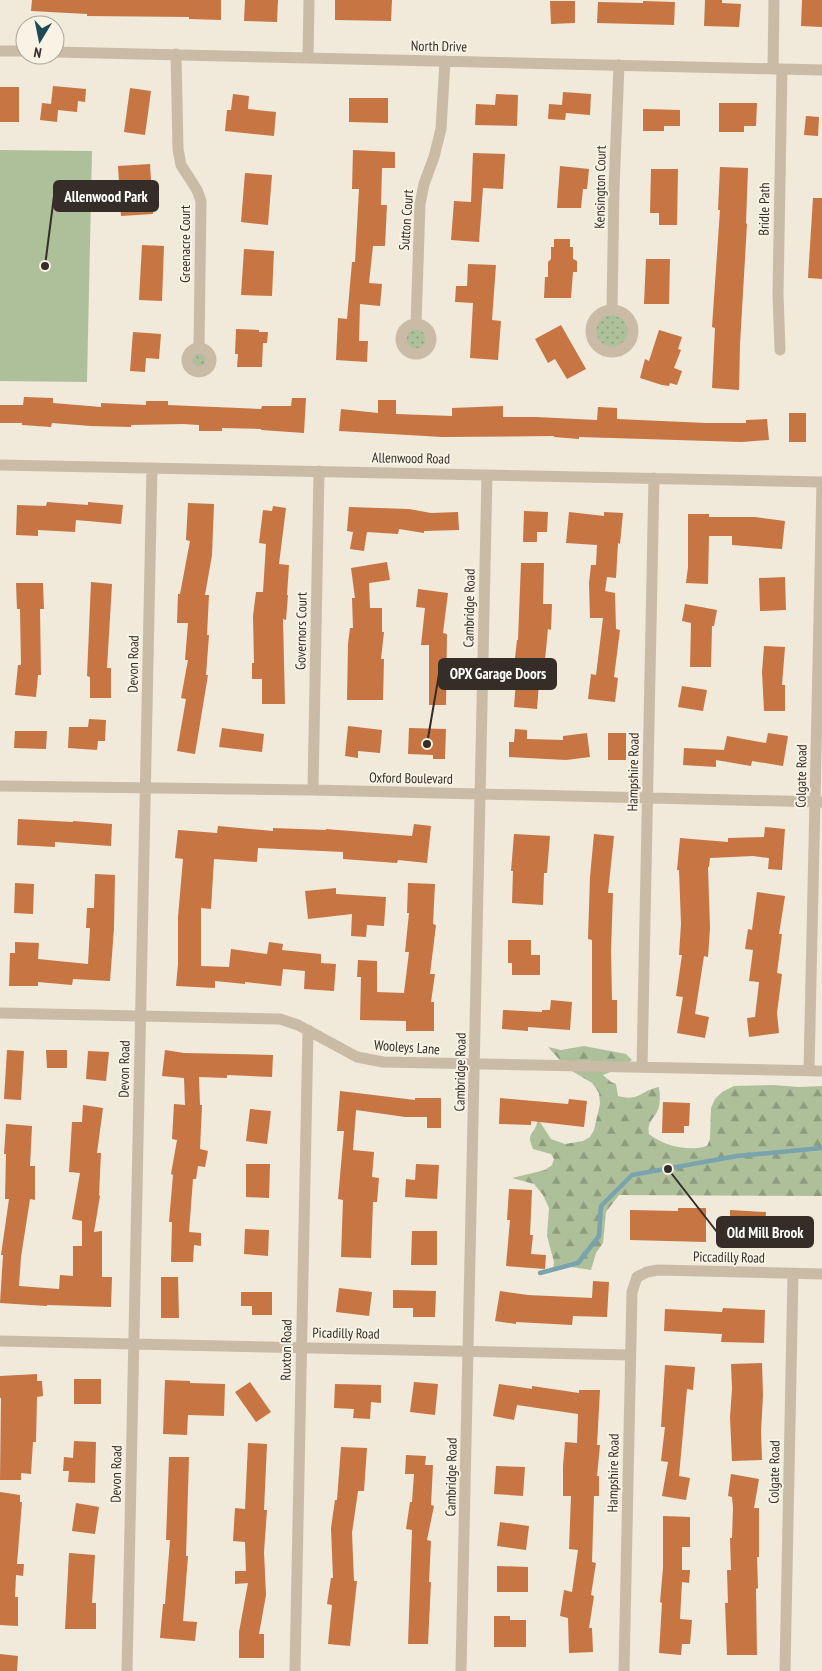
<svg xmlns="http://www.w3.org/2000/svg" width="822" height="1671" viewBox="0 0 822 1671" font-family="'PT Sans Narrow',sans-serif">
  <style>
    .grass { fill: url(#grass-dots) }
    .forest { fill: url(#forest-firs) }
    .park { fill: #aec09a }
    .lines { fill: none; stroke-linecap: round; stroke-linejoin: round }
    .stream { stroke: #79a4ae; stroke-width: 4.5 }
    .building { fill: #c67543 }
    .street { stroke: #c9bba6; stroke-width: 11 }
    .labels { text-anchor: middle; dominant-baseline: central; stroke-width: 4; stroke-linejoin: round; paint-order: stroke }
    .street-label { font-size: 14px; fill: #352d27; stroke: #f9f3e6 }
    .leader { fill: none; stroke: #352d27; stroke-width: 2 }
    .callout-dot { fill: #352d27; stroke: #f9f3e6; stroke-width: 2 }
    .callout { fill: #352d27; stroke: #352d27; stroke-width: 2 }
    .callout-label { font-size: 15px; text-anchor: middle; font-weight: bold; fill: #fff }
  </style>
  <defs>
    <pattern id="grass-dots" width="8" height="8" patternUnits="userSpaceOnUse" patternTransform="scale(1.25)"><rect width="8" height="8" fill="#aec09a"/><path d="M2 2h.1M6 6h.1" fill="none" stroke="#8e9c7e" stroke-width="1.8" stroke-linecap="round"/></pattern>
    <pattern id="forest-firs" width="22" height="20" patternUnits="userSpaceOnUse" patternTransform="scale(1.25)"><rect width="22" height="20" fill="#aec09a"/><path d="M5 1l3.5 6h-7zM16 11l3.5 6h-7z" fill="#8e9c7e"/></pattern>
  </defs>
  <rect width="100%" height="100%" fill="#f1e9d9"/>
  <path class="grass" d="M591 331a21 21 0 1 1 42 0a21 21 0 1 1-42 0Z
    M401 339a15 15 0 1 1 30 0a15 15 0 1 1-30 0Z
    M188 360a11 11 0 1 1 22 0a11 11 0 1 1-22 0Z"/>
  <path class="forest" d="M584 1046 626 1054 632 1060 615 1070 603 1075 611 1082 616 1084 618 1096C640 1102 641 1090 659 1087 660 1095 661 1104 657 1112 652 1120 647 1123 649 1134 664 1146 689 1152 707 1146L710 1139 711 1108 715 1099 722 1092 734 1086 774 1085 799 1087 822 1086V1196L619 1195 606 1212 603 1243 596 1253 591 1270 565 1266 553 1270 554 1262 547 1236 549 1208 543 1195 534 1184 512 1178 545 1170 552 1165 554 1159 551 1154 533 1149C527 1135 531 1137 536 1126 538 1122 538 1117 539 1113L540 1122 551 1139 565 1144 583 1141 590 1137 594 1130 600 1104 599 1093 592 1083 567 1068 548 1047 561 1050Z"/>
  <path class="park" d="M0 150 92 151 87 382 0 381Z"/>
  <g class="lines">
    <path class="stream" d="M540 1273 578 1263 599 1236 601 1206 632 1175 737 1156 822 1148"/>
  </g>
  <path class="building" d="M32 0H221V20L189 19V17L87 16V14L31 11Z
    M245 0H278L277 22 244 21Z
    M335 0H392L391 21 335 20Z
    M705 0H722V3L741 4 739 27 704 26Z
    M802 0H822V27L801 26Z
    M550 1H575V23L551 24Z
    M643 1 675 2 674 25 597 23 598 2 643 3Z
    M53 86 86 89 85 102 78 101 77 112 58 110 57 122 40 120 42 103 51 104Z
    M0 87H19V122H0Z
    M130 88 151 91 145 135 124 132Z
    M563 92 591 94 590 115 566 113 565 120 548 119 549 104 562 105Z
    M233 94 249 96 248 109 276 112 274 136 225 131 227 110H231Z
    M496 94 518 95 517 126 475 125 476 104 495 105Z
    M349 98H388V123L349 122Z
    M719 103H757L756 126H744V132H719Z
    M643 109 680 110V126H664V131H643Z
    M806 116 819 117 818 136 804 135Z
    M353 150 395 152V168H382L381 205H387L385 246H373L369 283 382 284 380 306 360 304 359 341H368L367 362 336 360 338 318 347 319 352 262H355L359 189H352Z
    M473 153 505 154 503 189 483 188 479 242 451 240 454 201 471 202Z
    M150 164 153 214 121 216 118 166Z
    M560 166 589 169 587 189H583L581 208H557Z
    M720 167 748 168 746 223 747 224 740 344 739 390 712 388 715 328 712 327 720 210H718Z
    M651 169H678L677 225H659V213H650Z
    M245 173 272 175 268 225 241 222Z
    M813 198H822V279L808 278Z
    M554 239H570V247H573V259L577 261V272H573L571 298H544L545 277H548V262L551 259V247H554Z
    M142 245 164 246 162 301 139 300Z
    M244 249 274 251 272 296 241 295Z
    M646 259H670L669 304H644Z
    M468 264 496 265 492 320 501 321 498 360 470 358 473 303 455 302 456 286H467Z
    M561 325 586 369 567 379 555 359 548 363 535 339Z
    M236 329 259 330V332H268L267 343H263L262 367H237L238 354H235Z
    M659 330 682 337 678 349 681 350 674 368 682 371 677 385 670 383 669 386 662 385 640 378 645 359 649 361Z
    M133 332 161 334 159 359 146 358 145 372 130 371Z
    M24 397 53 398V403L101 407V403L146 405V401H168V405L261 409 262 406H291L292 398H306L304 433 261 430V429L222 428V431H199V425L183 424 131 425V427L91 426 52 423 51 427 22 425V423H0V405H23Z
    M378 400H396V414L452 416V408L503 406V417H536L597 420 598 407 617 408V419L706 423H746V420L767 419 769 440 742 442 579 437V439L554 437V436L442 437 339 431 341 409 378 413Z
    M789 413H806V442H789Z
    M47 502 88 505V502L123 505 121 524 76 520 75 532 38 530V536L16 535 17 505 46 506Z
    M188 503 214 504 212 555 205 595H209L207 635H209L206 675H208L195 754 177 751 186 699 181 698 188 660H185L188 623H177L178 594H180L190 541 186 540Z
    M273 506 286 508 279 564 289 565 287 595H288L286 620 283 619 285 704H262V679H252V663H254L253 616 256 592H263L266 544 259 543 263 510 272 511Z
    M349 507 409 509 431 513 458 512 459 530 424 531V533L399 529 398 534 367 532 364 551 350 549 353 532 347 531Z
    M524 511 548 512 547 532H537V542H523Z
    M569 512 604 516V512L623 513 620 544 618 543 616 578 607 577 605 591 615 593 616 629 620 630 614 677 618 678 615 702 588 699 591 674 596 675 603 618H590L589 583 591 565H596L597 545 566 543Z
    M688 514H709V517H755L785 521 782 549 732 545V536H709L708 584 686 583 688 567Z
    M387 562 390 580 369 583 370 608H382V632H384L381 659H384L383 700H347L348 644 350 628H353L352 598H355L351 568Z
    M521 563H544L543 604H552L551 630 548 629 544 670H540L537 709 514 707 517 667H514L517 640H518Z
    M785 577 786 610 760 611 759 578Z
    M91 582 112 584 107 668H111V698H90V677L87 676Z
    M16 583H43L44 609H40L41 675H38L36 697 15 695 18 665H21L20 609H17Z
    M418 589 448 593 443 633 447 634 446 705H429V645H421L425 608 416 607Z
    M685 604 717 610 714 626H712L711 667H690L691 623 682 621Z
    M764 646 785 647 782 685H785V711H764L762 672Z
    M682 686 707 690 703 711 678 707Z
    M89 719 106 720 105 741H98L97 750 68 748 69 727H88Z
    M348 726 382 730 380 753 358 751V758L345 756Z
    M222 728 264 734 262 752 219 747Z
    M409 728 446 729 445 759H433V755L408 754Z
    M515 729 527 730V739L563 740V736L587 733 590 757 566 760 509 757V742H514Z
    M15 731H47L46 749 14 748Z
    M608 733H626V760H608Z
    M768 733 788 736 783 766 752 761 751 766 716 760V767L683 765 684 748 724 750 727 736 766 743Z
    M18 819 73 822V821L112 824 111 846 55 842V847L17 845Z
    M414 824 431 826 427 863 398 860 397 863 343 859V852L258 848 257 862 214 859 211 909 201 908V966L229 967 231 949 267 954 269 942 283 944 282 950 321 954V963L336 964 334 991 304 989 305 971 283 969 281 986 245 982V984L215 981V988L176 986 178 964V917L183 859 175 858 178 830 217 833 218 826 273 831V828L326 830V829L412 836Z
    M765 827 785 829 782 870 768 869 769 858 753 856 710 858 709 867H708L710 928 708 957 704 956 695 1014 709 1017 705 1038 677 1033 683 997 676 996 682 955H679L681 924 679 870H677L680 838 728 842V838L764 837Z
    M514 834 550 836 547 873H544L543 905 512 903 513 871H511Z
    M594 834 614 836 608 893H613L611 950 612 1000H617V1033H592V940L588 939 590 877Z
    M95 874 115 875 114 928 110 981 73 979 72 985 38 982V986H9L10 953H15V942L39 943 38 959 88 964 90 928H86L87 908H94Z
    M15 883 34 884 33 914 14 913Z
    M408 883 435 884 433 924 436 925 430 974H435L431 1002H434V1031H406V1021L360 1020 361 977H357L358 960 377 961V992L404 993 409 952H405L409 913H407Z
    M336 888V894L386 897 384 926 367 925 366 937 351 936 352 914 308 919 305 891Z
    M757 892 785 896 779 934H782L777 973 782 974 777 1013 779 1033 749 1037 747 1018 755 1017 759 982 749 981 753 950 745 949 748 929 752 930Z
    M508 940H531V955H540V975H512V963H508Z
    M551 1000 572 1002 570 1030 528 1027V1031L502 1029 503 1010 542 1012V1010H550Z
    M7 1050 24 1051 21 1100 4 1099Z
    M46 1050H67V1068H47Z
    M165 1050 184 1053 273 1055 272 1077 227 1075V1078L199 1077 200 1105H202L200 1149 208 1151 205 1167 198 1166 196 1179H193L189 1232 201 1233V1246L194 1245 193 1262H171L172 1222H169L173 1175 171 1174 177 1140 172 1139 174 1104 185 1105 184 1078 162 1076Z
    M88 1051 109 1052 106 1081 86 1079Z
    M340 1091 415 1100V1098H441V1128H427V1117H405L356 1110 353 1150 374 1152 372 1177 379 1178 377 1202H373L371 1258 341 1257 343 1200 338 1199 344 1131H337Z
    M500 1098 568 1104 569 1099 587 1101 584 1127 531 1121V1125L499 1124Z
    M663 1102 690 1103 689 1126H684V1133H662Z
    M83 1105 103 1108 97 1153H101L99 1195 100 1196 94 1232 102 1231V1277H112L111 1307 47 1305V1306L0 1303 3 1255H1L9 1199H5L6 1154H4L6 1124 32 1126 30 1166H35V1200L30 1199 21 1257 19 1286 59 1289 60 1275 73 1276V1246H82V1221L72 1219 80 1173 69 1172 72 1122H82Z
    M250 1109 271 1111 267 1144 246 1141Z
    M246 1164H270L269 1198 246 1197Z
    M416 1164 439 1165 437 1199 405 1197 406 1179 415 1180Z
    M509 1189 532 1190 530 1235H533L531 1254 546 1255 545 1269 506 1266 510 1220H507Z
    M678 1208H706V1242L630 1240V1210L678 1211Z
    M730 1210 766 1212 764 1245 733 1243 734 1222 730 1221Z
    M245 1229 269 1230 268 1256 244 1254Z
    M412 1231H437V1265H411Z
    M161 1277H178L179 1318H161Z
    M593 1281 609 1282 607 1317 573 1316 572 1325 516 1322V1324L495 1321 500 1291 528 1295 592 1298Z
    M339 1288 372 1292 369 1316 336 1312Z
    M393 1290 436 1291 435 1317H413V1308H393Z
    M241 1292H272V1315H252V1306H241Z
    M723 1308 765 1310 764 1343 721 1342 722 1334 664 1331 665 1309 722 1312Z
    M762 1363 763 1395 761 1432 762 1460 732 1461 730 1417 732 1389 731 1364Z
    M665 1365 695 1367 693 1390 687 1389 679 1476 690 1478 686 1500 662 1496 668 1462 661 1461 665 1427H661Z
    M37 1374V1381H42L43 1396 37 1397 36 1442H33L31 1474 21 1473V1480H0L1 1398H0V1376Z
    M74 1379H101V1404H74Z
    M165 1380 190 1381V1383L225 1384 224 1416 188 1415 187 1435 163 1434Z
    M250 1382 271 1412 256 1422 235 1392Z
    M414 1382 438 1384 435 1415 410 1412Z
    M335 1384 381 1385V1403L371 1402 370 1419 353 1418 354 1409 334 1408Z
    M499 1384 532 1389V1386L579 1393V1390H600L597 1445H600L597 1476H599V1496H594L592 1562 596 1563 591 1595 594 1596 589 1628H592L593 1652 569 1653 568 1618 560 1616 564 1590 572 1592 578 1550 569 1549 571 1496H563V1466L565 1442 577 1443 578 1414 517 1405 514 1420 493 1416Z
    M74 1441 96 1442 95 1483 68 1482 69 1471H63L64 1457 73 1458Z
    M248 1443 267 1444 264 1510H267L264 1552 266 1595 259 1634H264V1658H239V1632L248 1583 235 1584V1571H246L245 1542 233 1541 235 1508 245 1509Z
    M341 1447 367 1448 364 1491H358L352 1533 354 1581H357L350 1646 328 1644 332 1605 327 1604 331 1578H333L331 1528 335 1500H337Z
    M406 1455 426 1456 425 1465H433L431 1505 434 1506 427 1540 431 1541 429 1582H431L428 1644H408L412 1530 406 1529 410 1502H412L414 1474H405Z
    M169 1457H189L186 1556H188L183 1621 197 1622 195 1641 160 1638 163 1604H165L170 1540H166Z
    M496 1466 525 1467 523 1496 494 1494Z
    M731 1474 759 1479 754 1508H759V1557H757L758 1588 756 1589 757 1655H727L725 1603H728L727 1570H731L730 1538H732L733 1508 732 1497 728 1496Z
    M0 1492 20 1495V1502H22L17 1564H24L23 1576 16 1575 15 1597H18V1626L0 1625Z
    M76 1503 99 1507 95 1534 72 1531Z
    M663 1516 690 1517V1547H682V1570H690L689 1583 682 1582 680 1619 692 1620 690 1644H682L681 1655 659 1653 662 1603 660 1602 663 1568Z
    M500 1522 529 1526 526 1550 497 1546Z
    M69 1553 95 1555 92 1603H96V1629H65Z
    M497 1566 528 1567V1592H497Z
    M494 1616H510V1620H526V1647H494Z
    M0 1654 18 1656 17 1671H0Z"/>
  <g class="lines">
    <path class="street" d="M0 51H25
      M55 52 822 70
      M176 54 178 149 181 165 197 190 201 201 199 348
      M308 58 309 0
      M773 69 774 0
      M612 309 614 189 619 65
      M591 331a21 21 0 1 1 42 0a21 21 0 1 1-42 0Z
      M416 324 420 204 424 184 434 157 441 129 445 61
      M401 339a15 15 0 1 1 30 0a15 15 0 1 1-30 0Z
      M187 360a12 12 0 1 1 24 0a12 12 0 1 1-24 0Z
      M780 350 778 294 782 69
      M0 465 822 482
      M0 786 313 790 822 802
      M313 790 319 471
      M0 1013 280 1019 298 1025 357 1057 383 1062 822 1071
      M642 1067 654 478
      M809 1070 822 482
      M0 1341 630 1355
      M127 1671 152 468
      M295 1671 308 1030
      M461 1671 487 475
      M624 1671 632 1292 637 1277 647 1272 658 1270 822 1274
      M785 1671 793 1274"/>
  </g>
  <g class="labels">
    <g class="street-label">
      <text transform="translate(439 46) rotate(1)">North Drive</text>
      <text transform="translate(600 187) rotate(-89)">Kensington Court</text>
      <text transform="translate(764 209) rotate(-89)">Bridle Path</text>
      <text transform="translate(406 220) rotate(-86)">Sutton Court</text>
      <text transform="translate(185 244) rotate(-90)">Greenacre Court</text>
      <text transform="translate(411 458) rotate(1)">Allenwood Road</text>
      <text transform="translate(469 608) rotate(-89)">Cambridge Road</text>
      <text transform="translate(301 631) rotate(-89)">Governors Court</text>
      <text transform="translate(133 664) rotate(-89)">Devon Road</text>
      <text transform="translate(633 772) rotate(-89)">Hampshire Road</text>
      <text transform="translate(801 776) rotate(-89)">Colgate Road</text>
      <text transform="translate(411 778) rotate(1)">Oxford Boulevard</text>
      <text transform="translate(407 1047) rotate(4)">Wooleys Lane</text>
      <text transform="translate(124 1069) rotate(-89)">Devon Road</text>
      <text transform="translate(460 1072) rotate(-89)">Cambridge Road</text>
      <text transform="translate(729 1257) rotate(1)">Piccadilly Road</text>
      <text transform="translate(346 1333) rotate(1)">Picadilly Road</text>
      <text transform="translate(286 1350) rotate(-89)">Ruxton Road</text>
      <text transform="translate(774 1472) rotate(-89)">Colgate Road</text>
      <text transform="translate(613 1473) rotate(-89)">Hampshire Road</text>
      <text transform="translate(116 1474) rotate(-89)">Devon Road</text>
      <text transform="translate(451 1477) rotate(-89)">Cambridge Road</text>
    </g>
  </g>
  <path class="leader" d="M45 266L54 196M427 744L439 674M668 1169L717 1232"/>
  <g class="callout-dot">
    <circle cx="45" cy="266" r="5"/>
    <circle cx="427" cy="744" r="5"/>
    <circle cx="668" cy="1169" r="5"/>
  </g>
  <g class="callout">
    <rect x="54" y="181" width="104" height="30" rx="5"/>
    <rect x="439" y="659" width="117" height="30" rx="5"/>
    <rect x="717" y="1217" width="96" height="30" rx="5"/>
  </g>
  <g class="callout-label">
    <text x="106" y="202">Allenwood Park</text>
    <text x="498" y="679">OPX Garage Doors</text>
    <text x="765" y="1238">Old Mill Brook</text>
  </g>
  <g transform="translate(40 40) rotate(190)"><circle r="24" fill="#f9f3e6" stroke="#aba49a"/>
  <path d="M0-4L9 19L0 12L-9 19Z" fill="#1c4a56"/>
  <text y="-8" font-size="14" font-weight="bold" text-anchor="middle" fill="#352d27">N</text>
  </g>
</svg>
